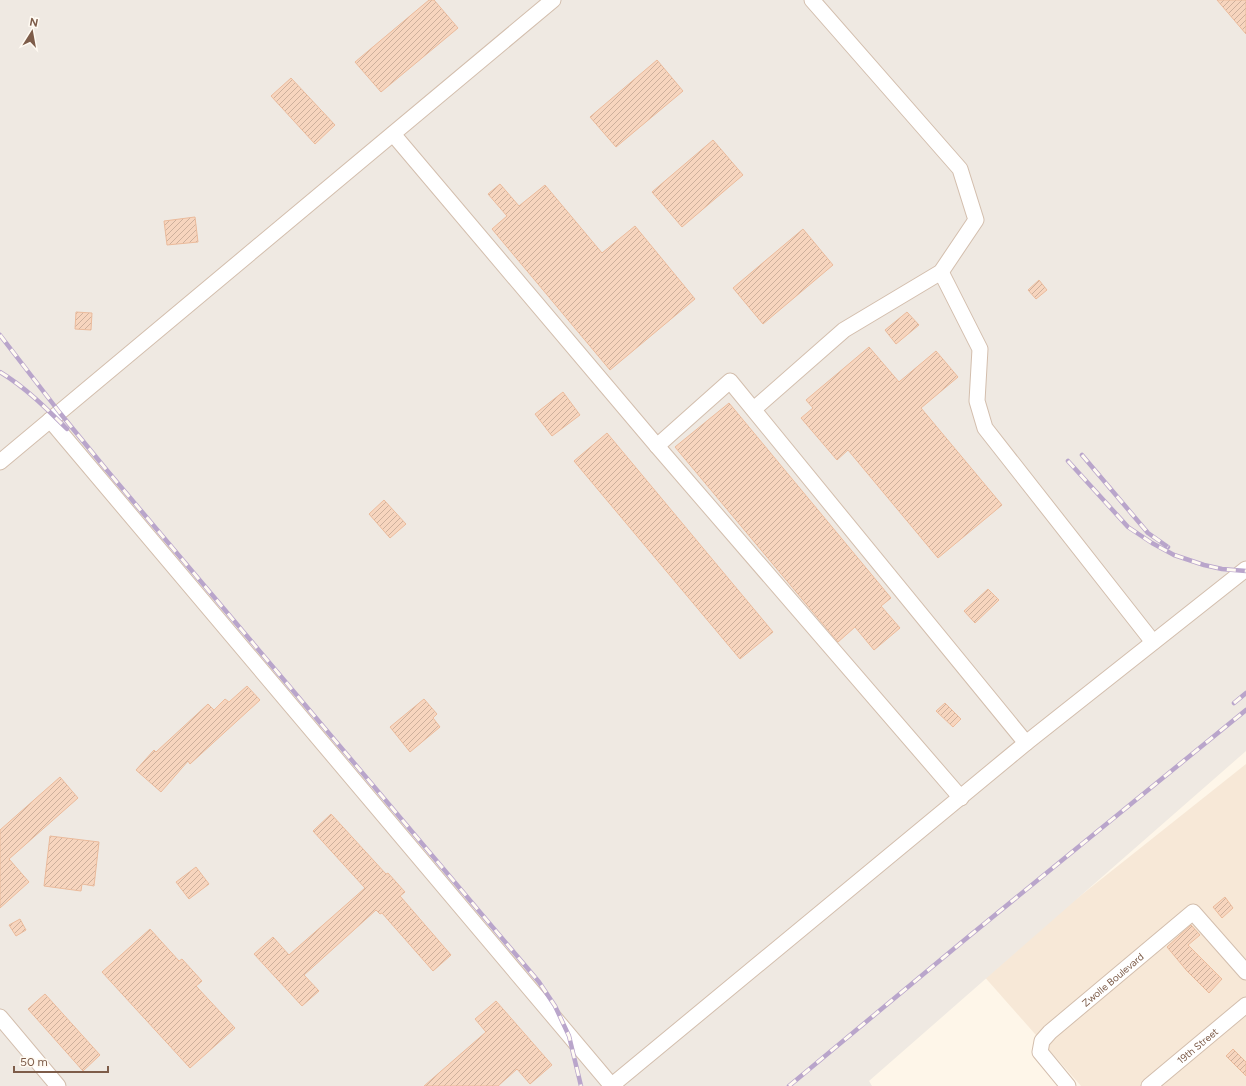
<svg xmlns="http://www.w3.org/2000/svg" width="1246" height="1086" viewBox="0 0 1246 1086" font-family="Figtree,sans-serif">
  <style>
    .residential { fill: #f7e8d7 }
    .industrial { fill: #efe9e2 }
    .building { fill: url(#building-hatch); stroke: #ebbb9c }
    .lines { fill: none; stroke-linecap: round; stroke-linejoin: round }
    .minor-casing { stroke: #d3bead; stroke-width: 17 }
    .minor { stroke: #fff; stroke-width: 15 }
    .rail-casing { stroke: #b9a5cb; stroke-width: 4.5 }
    .rail { stroke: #fffaf2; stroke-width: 3; stroke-dasharray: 9; stroke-linecap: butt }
    .labels { text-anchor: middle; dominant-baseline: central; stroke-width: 3; stroke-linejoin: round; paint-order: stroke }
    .street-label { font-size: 10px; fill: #7d5c49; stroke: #fffaf2 }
  </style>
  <defs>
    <pattern id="building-hatch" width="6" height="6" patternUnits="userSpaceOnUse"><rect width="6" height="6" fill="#f7d5be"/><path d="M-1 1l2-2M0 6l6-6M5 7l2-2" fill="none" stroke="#cdb09c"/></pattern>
  </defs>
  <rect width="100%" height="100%" fill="#fef6e9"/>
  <path class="residential" d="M1246 764V1086H1081L982 974Z"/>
  <path class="industrial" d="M0 0H1246V751L869 1081 872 1086H0Z"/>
  <path class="building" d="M429 0H434L458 28 381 92 355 62Z
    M1217 0H1246V34Z
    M657 60 683 91 616 147 590 117Z
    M291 78 335 125 315 144 271 96Z
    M713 140 743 175 682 227 652 192Z
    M500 184 519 206 545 185 602 253 635 226 695 299 610 370 492 229 507 216 488 194Z
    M195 217 198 242 167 245 164 221Z
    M803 229 833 265 763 324 733 288Z
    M1039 280 1047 290 1036 299 1028 290Z
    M76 312 92 313 91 330 75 329Z
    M907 312 919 325 896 344 885 330Z
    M869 347 899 382 936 351 958 377 921 408 1002 505 938 558 848 450 837 460 801 418 813 408 806 400Z
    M563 392 580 415 552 436 535 414Z
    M729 403 891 598 881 606 900 628 874 650 855 627 838 642 675 447Z
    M607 433 773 632 740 659 574 461Z
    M384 500 406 524 390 538 369 514Z
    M988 589 999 600 975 623 964 611Z
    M247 686 260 700 190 764 188 761 161 792 136 770 154 750 156 752 208 704 214 710 225 699 229 702Z
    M424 699 437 714 433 718 440 727 410 752 390 727Z
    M945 703 961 719 953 727 936 711Z
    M60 777 78 798 9 859 29 882 0 908V830Z
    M331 814 386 874 388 873 405 892 400 896 451 955 433 971 382 913 380 914 376 910 304 975 319 991 302 1006 254 954 273 937 289 955 365 888 313 831Z
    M50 836 99 842 94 886 82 884 81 891 44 886Z
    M196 867 209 884 189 899 176 882Z
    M1225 897 1233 908 1222 918 1213 907Z
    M20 919 26 930 16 936 9 925Z
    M1191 925 1200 935 1188 945 1222 979 1209 993 1187 971 1167 947Z
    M150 929 179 961 182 959 202 981 196 986 235 1028 190 1068 102 972Z
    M45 994 100 1055 83 1071 28 1009Z
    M496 1001 552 1065 530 1084 517 1069 498 1086H424L486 1032 475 1019Z
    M1233 1049 1246 1062V1076L1226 1056Z"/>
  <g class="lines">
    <g class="minor-casing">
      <g id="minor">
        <path d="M393 134 657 446 961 798"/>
        <path d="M941 272 980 349 977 401 985 428 1153 642"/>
        <path d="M754 409 844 330 941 272 976 220 960 169 812 0"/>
        <path d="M50 420 612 1086"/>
        <path d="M657 446 730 381 1026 743"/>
        <path d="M0 462 553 0"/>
        <path d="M0 1017 58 1086"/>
        <path d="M611 1086 1026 743 1246 569"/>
        <path id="s1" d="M1068 1086 1040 1052 1042 1041 1050 1032 1193 912 1246 972"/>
        <path id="s2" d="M1149 1086 1246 1005"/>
      </g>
    </g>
    <use href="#minor" class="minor"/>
    <g class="rail-casing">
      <path id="rail" d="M0 335 60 413 105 468 539 982 555 1006 569 1036 581 1086
        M0 372C25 387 46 408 67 429
        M1082 455 1148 533 1168 547
        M1068 461 1128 527 1152 543 1174 555 1204 565 1222 569 1246 571
        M1234 703 1246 693
        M789 1086 962 942 1246 710"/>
    </g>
    <use href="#rail" class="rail"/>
  </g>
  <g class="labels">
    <g class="street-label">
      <text stroke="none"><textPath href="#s1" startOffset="149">Zwolle Boulevard</textPath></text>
      <text stroke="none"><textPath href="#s2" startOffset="63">19th Street</textPath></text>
    </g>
  </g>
  <g transform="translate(32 32) rotate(11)" stroke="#fffaf2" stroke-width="3" paint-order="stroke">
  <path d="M0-3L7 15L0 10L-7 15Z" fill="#7d5c49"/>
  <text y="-6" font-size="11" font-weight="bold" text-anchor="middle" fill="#7d5c49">N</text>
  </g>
  <path d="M14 1066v6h94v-6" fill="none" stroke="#7d5c49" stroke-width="2"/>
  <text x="20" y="1066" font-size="12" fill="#7d5c49" stroke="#fffaf2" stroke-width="3" paint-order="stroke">50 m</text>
</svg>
